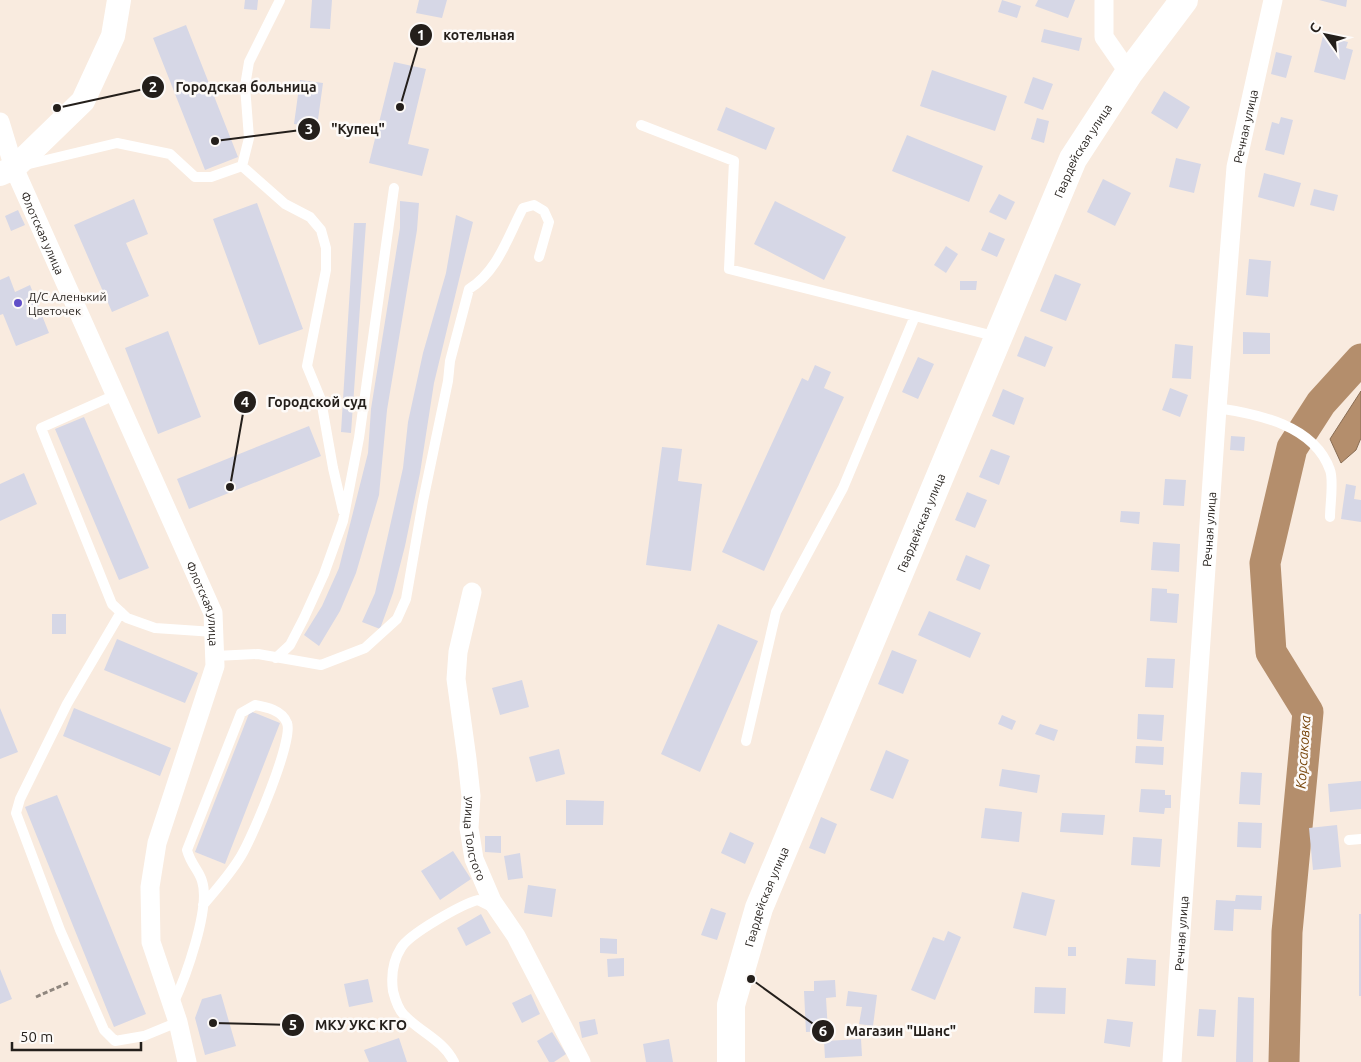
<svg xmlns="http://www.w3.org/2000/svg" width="1361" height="1062" viewBox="0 0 1361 1062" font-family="Ubuntu,sans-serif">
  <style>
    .water { fill: #b48e6c; stroke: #896d54 }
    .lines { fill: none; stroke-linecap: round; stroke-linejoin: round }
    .river { stroke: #b48e6c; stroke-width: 31 }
    .building { fill: #d6d7e6 }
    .path { stroke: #90877f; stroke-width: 3; stroke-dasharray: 5 2.5; stroke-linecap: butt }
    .service { stroke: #fff; stroke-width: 10 }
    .minor { stroke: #fff; stroke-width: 19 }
    .tertiary { stroke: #fff; stroke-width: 24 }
    .secondary { stroke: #fff; stroke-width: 28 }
    .poi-dot { fill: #614fc8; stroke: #fdfaf8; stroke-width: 2 }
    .labels { text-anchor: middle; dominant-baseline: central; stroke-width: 5; stroke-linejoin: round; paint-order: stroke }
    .street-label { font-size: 12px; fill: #241f1b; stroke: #fdfaf8 }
    .poi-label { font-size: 12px; fill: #241f1b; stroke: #fdfaf8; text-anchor: start }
    .water-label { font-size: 14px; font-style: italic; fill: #78460b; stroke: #fdfaf8 }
    .leader { fill: none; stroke: #241f1b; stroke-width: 2 }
    .callout-dot { fill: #241f1b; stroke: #fdfaf8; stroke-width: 2 }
    .mark-label { font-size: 15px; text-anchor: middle; font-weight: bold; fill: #fff }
    .callout-label { font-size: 14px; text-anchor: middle; font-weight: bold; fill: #241f1b; stroke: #fdfaf8; stroke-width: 5; stroke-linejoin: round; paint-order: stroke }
  </style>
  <rect width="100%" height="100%" fill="#f9ebdf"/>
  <path class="water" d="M1361 391V438L1356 450 1341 463 1330 439Z"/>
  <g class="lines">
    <path class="river" d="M1284 1062 1287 932 1308 712 1271 652 1265 563 1292 448 1321 403 1361 359"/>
  </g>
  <path class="building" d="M245 0H258L257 10 244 9Z
    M312 0H332L330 29 310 28Z
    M419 0H447L442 18 416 13Z
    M1002 0 1021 6 1017 18 998 12Z
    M1038 0H1075L1068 18 1035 6Z
    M1319 0H1347L1346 7Z
    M186 25 238 157 205 170 153 38Z
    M1044 29 1082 38 1079 51 1041 42Z
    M1323 36 1348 42 1346 48 1353 50 1345 80 1314 72Z
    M1276 52 1292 56 1286 78 1271 74Z
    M394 62 426 69 408 144 429 149 422 176 369 163Z
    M932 70 1007 96 995 131 920 106Z
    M1033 77 1053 84 1043 110 1024 103Z
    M300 80 323 83 317 127 294 124Z
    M1164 91 1190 107 1177 129 1151 113Z
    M726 107 775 128 766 150 717 130Z
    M1281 117 1293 120 1284 155 1265 150 1272 122 1279 124Z
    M1037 118 1049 121 1044 143 1031 139Z
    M907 135 983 166 969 202 892 171Z
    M1176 158 1201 164 1194 193 1169 187Z
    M1264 173 1301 183 1294 207 1258 197Z
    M1103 179 1131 193 1115 226 1087 212Z
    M1314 189 1338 195 1334 211 1310 205Z
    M999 194 1015 202 1006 220 989 212Z
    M134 199 148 234 126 243 149 296 112 312 74 225Z
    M400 201 419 203 417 230 387 410 379 495 356 573 340 611 319 646 304 635 322 606 339 568 368 453 371 409 400 228Z
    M775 201 846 237 824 280 754 244Z
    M257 203 303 329 259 345 213 219Z
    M18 210 25 225 11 231 5 216Z
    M456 215 473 222 434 383 420 473 405 546 393 593 380 629 362 622 375 593 403 468 408 422 423 353 446 273Z
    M354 223H366L351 433 341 432Z
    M989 232 1005 239 997 257 981 250Z
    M946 246 958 254 946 273 934 265Z
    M1249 259 1271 261 1268 297 1246 295Z
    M1055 274 1081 284 1066 321 1040 311Z
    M9 276 15 292 30 285 49 333 16 346 3 314 0 315V280Z
    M960 281H977L976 290H960Z
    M168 331 201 417 158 434 125 348Z
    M1243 332 1270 333V354H1243Z
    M1025 336 1053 347 1045 367 1017 356Z
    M1175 344 1193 346 1191 379 1172 378Z
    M918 357 934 364 918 399 902 392Z
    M815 365 831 372 824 388 844 397 764 571 722 552 802 378 808 381Z
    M1170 388 1188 395 1180 417 1162 410Z
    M1003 389 1024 398 1014 425 992 416Z
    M84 417 149 568 119 580 55 429Z
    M309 426 321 456 189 509 177 479Z
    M1231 436 1245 437 1244 451 1230 450Z
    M662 447 682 449 678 481 702 484 691 571 646 565Z
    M991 449 1010 456 999 485 979 477Z
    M24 473 37 504 0 521V484Z
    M1165 479 1186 480 1184 506 1163 505Z
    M1346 484 1356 486 1354 499 1361 500V522L1341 519Z
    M967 492 987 500 975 528 955 520Z
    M1121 511 1140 512 1139 524 1120 522Z
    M1153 542 1180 544 1179 572 1151 570Z
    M966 555 990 565 980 590 956 580Z
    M1152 588 1167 589V593L1179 594 1177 623 1150 621Z
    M929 611 981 633 970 658 918 635Z
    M52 614H66V634H52Z
    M718 624 758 641 700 772 661 754Z
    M117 639 198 673 185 703 104 670Z
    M892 650 917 660 903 694 878 684Z
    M1147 658 1175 659 1173 688 1145 687Z
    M522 680 529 707 500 715 492 688Z
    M0 708 18 752 0 759Z
    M74 708 171 748 160 776 63 736Z
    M250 711 280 723 225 864 195 852Z
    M1138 714 1164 715 1162 741 1137 739Z
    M1002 715 1016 721 1012 730 998 724Z
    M1040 724 1058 730 1054 741 1035 734Z
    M1136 746 1164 747 1163 765 1135 763Z
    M559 749 565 774 536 782 529 757Z
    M886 750 909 760 893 799 870 790Z
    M1002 769 1040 775 1037 793 999 786Z
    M1241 772 1262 773 1260 805 1239 804Z
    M1361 781V809L1330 812 1328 784Z
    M1141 789 1165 790V795H1171V808H1165L1164 814 1139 812Z
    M57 795 146 1014 114 1027 25 807Z
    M566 800 604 801 603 825H566Z
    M985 808 1022 812 1019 842 981 838Z
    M1062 813 1105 815 1103 835 1060 832Z
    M821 817 837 824 825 854 809 848Z
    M1238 822 1262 823 1261 848 1237 847Z
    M1337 825 1341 867 1313 870 1309 828Z
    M730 832 754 843 745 864 721 853Z
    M485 836H501V853L485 852Z
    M1133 837 1162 839 1160 867 1131 865Z
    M453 851 471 879 440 900 421 871Z
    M520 853 523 878 508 880 504 856Z
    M528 885 556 889 552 917 524 913Z
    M1022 892 1055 900 1046 936 1013 928Z
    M1236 895 1262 896 1261 910 1234 909 1233 931 1214 930 1216 900 1235 901Z
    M711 908 726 913 717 940 701 935Z
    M481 914 491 933 466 946 457 928Z
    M1359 914H1361V996H1359Z
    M948 931 961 937 935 1000 911 990 933 937 944 941Z
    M600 938 617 939V954L600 953Z
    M1068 947H1076V956H1068Z
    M624 958V976L608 977 607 959Z
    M1127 958 1156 960 1155 986 1125 984Z
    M0 969 12 999 0 1004Z
    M368 979 373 1002 349 1007 344 984Z
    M835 980 836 997 826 998 828 1031 806 1032 804 991H814V981Z
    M1035 987 1066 988 1065 1014 1034 1013Z
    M848 991 877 995 873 1026 859 1024 862 1007 846 1006Z
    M221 994 236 1046 205 1055 195 1018 202 999Z
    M531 994 540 1014 522 1023 512 1003Z
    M1238 997 1254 998 1253 1062H1236Z
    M1199 1009 1216 1010 1214 1037 1197 1036Z
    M595 1019 598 1034 582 1038 579 1022Z
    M1107 1019 1133 1022 1130 1047 1104 1043Z
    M552 1032 566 1054 554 1062H549L537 1041Z
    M399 1038 407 1062H369L364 1050Z
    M669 1039 673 1062H646L643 1044Z
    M861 1039 862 1056 825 1058 824 1041Z"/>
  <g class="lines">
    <path class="path" d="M36 997 70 982"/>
    <path class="service" d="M641 125 734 161 729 269 998 337
      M25 165 117 143 170 154 195 177H211L242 166 249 138 245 86 249 62 280 0
      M242 166 285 204 310 217 321 230 326 248V270L307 366 321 400 333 468 343 511
      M115 395 41 428 112 604 127 618 155 628 214 632
      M1217 408C1258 414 1314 425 1330 470 1334 480 1330 505 1330 517
      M121 612 67 704 20 799 16 813 60 930 104 1030 115 1041 144 1036 178 1022
      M215 656 258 654 321 665 365 648 397 619 406 599 423 501 448 381 450 361 469 289C498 271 508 236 523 208L534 205 544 211 549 222 539 257
      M276 658 290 645 304 618 324 574 343 521 359 438 394 188
      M746 741 776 612 843 488 915 316
      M1349 840 1361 839
      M173 1004C185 979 211 908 202 881 199 870 191 865 187 850L241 713 255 705C266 707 282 710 287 723 294 740 252 838 241 856 231 873 216 890 203 905
      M454 1062C443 1040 420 1032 404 1015 398 1009 395 999 393 991 391 976 392 962 401 948 409 934 462 904 478 900L492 907"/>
    <g class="minor">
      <path d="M1104 0V37L1129 73"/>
      <path id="s1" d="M0 122 14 168 213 613 215 666 157 843 150 887 151 942 178 1022 187 1062"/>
      <path id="s2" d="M472 592 458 652 456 679 467 759 471 796 469 828 474 859 492 901 516 936 581 1062"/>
      <path id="s3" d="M1172 1062 1217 408 1236 167 1273 0"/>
    </g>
    <path class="tertiary" d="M0 174 14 168 83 101 113 36 119 0"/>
    <path class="secondary" id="s4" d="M731 1062V1005L759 908 1073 159 1129 73 1184 0"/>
  </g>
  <circle class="poi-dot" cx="18" cy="303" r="5"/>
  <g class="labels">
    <g class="street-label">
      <text stroke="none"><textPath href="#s3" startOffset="939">Речная улица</textPath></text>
      <text stroke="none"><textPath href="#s4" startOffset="982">Гвардейская улица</textPath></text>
      <text stroke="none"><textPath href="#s1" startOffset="119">Флотская улица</textPath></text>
      <text stroke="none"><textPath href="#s4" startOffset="576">Гвардейская улица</textPath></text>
      <text stroke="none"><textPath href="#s3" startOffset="534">Речная улица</textPath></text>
      <text stroke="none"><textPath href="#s1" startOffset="524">Флотская улица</textPath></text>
      <text stroke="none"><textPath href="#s2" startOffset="250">улица Толстого</textPath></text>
      <text stroke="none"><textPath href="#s4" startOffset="171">Гвардейская улица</textPath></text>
      <text stroke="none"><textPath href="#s3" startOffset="129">Речная улица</textPath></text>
    </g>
    <g class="poi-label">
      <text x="28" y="296">Д/С Аленький<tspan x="28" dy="14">Цветочек</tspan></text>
    </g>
    <g class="water-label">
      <text transform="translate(1303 752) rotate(-86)">Корсаковка</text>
    </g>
  </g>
  <path class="leader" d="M400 107L421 35M57 108L153 87M215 141L309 129M230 487L245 402M213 1023L293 1025M751 979L823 1031"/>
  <g class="callout-dot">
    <circle cx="400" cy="107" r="5"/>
    <circle cx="57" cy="108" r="5"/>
    <circle cx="215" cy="141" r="5"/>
    <circle cx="230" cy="487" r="5"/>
    <circle cx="213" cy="1023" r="5"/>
    <circle cx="751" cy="979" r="5"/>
    <circle cx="421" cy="35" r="12"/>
    <circle cx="153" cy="87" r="12"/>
    <circle cx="309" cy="129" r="12"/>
    <circle cx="245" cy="402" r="12"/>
    <circle cx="293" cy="1025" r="12"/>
    <circle cx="823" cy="1031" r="12"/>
  </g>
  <g class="mark-label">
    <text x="421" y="40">1</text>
    <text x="153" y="92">2</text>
    <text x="309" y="134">3</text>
    <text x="245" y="407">4</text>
    <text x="293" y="1030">5</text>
    <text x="823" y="1036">6</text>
  </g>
  <g class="callout-label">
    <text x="479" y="40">котельная</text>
    <text x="246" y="92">Городская больница</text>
    <text x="358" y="134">"Купец"</text>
    <text x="317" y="407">Городской суд</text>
    <text x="361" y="1030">МКУ УКС КГО</text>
    <text x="901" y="1036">Магазин "Шанс"</text>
  </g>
  <g transform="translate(1326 35) rotate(303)" stroke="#fdfaf8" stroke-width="4" paint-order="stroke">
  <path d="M0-4L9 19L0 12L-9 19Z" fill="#241f1b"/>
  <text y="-8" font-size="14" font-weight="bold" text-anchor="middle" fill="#241f1b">С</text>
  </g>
  <path d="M12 1042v8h129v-8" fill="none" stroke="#241f1b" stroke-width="2.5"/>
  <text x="20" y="1042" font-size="15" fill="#241f1b" stroke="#fdfaf8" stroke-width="4" paint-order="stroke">50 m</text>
</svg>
